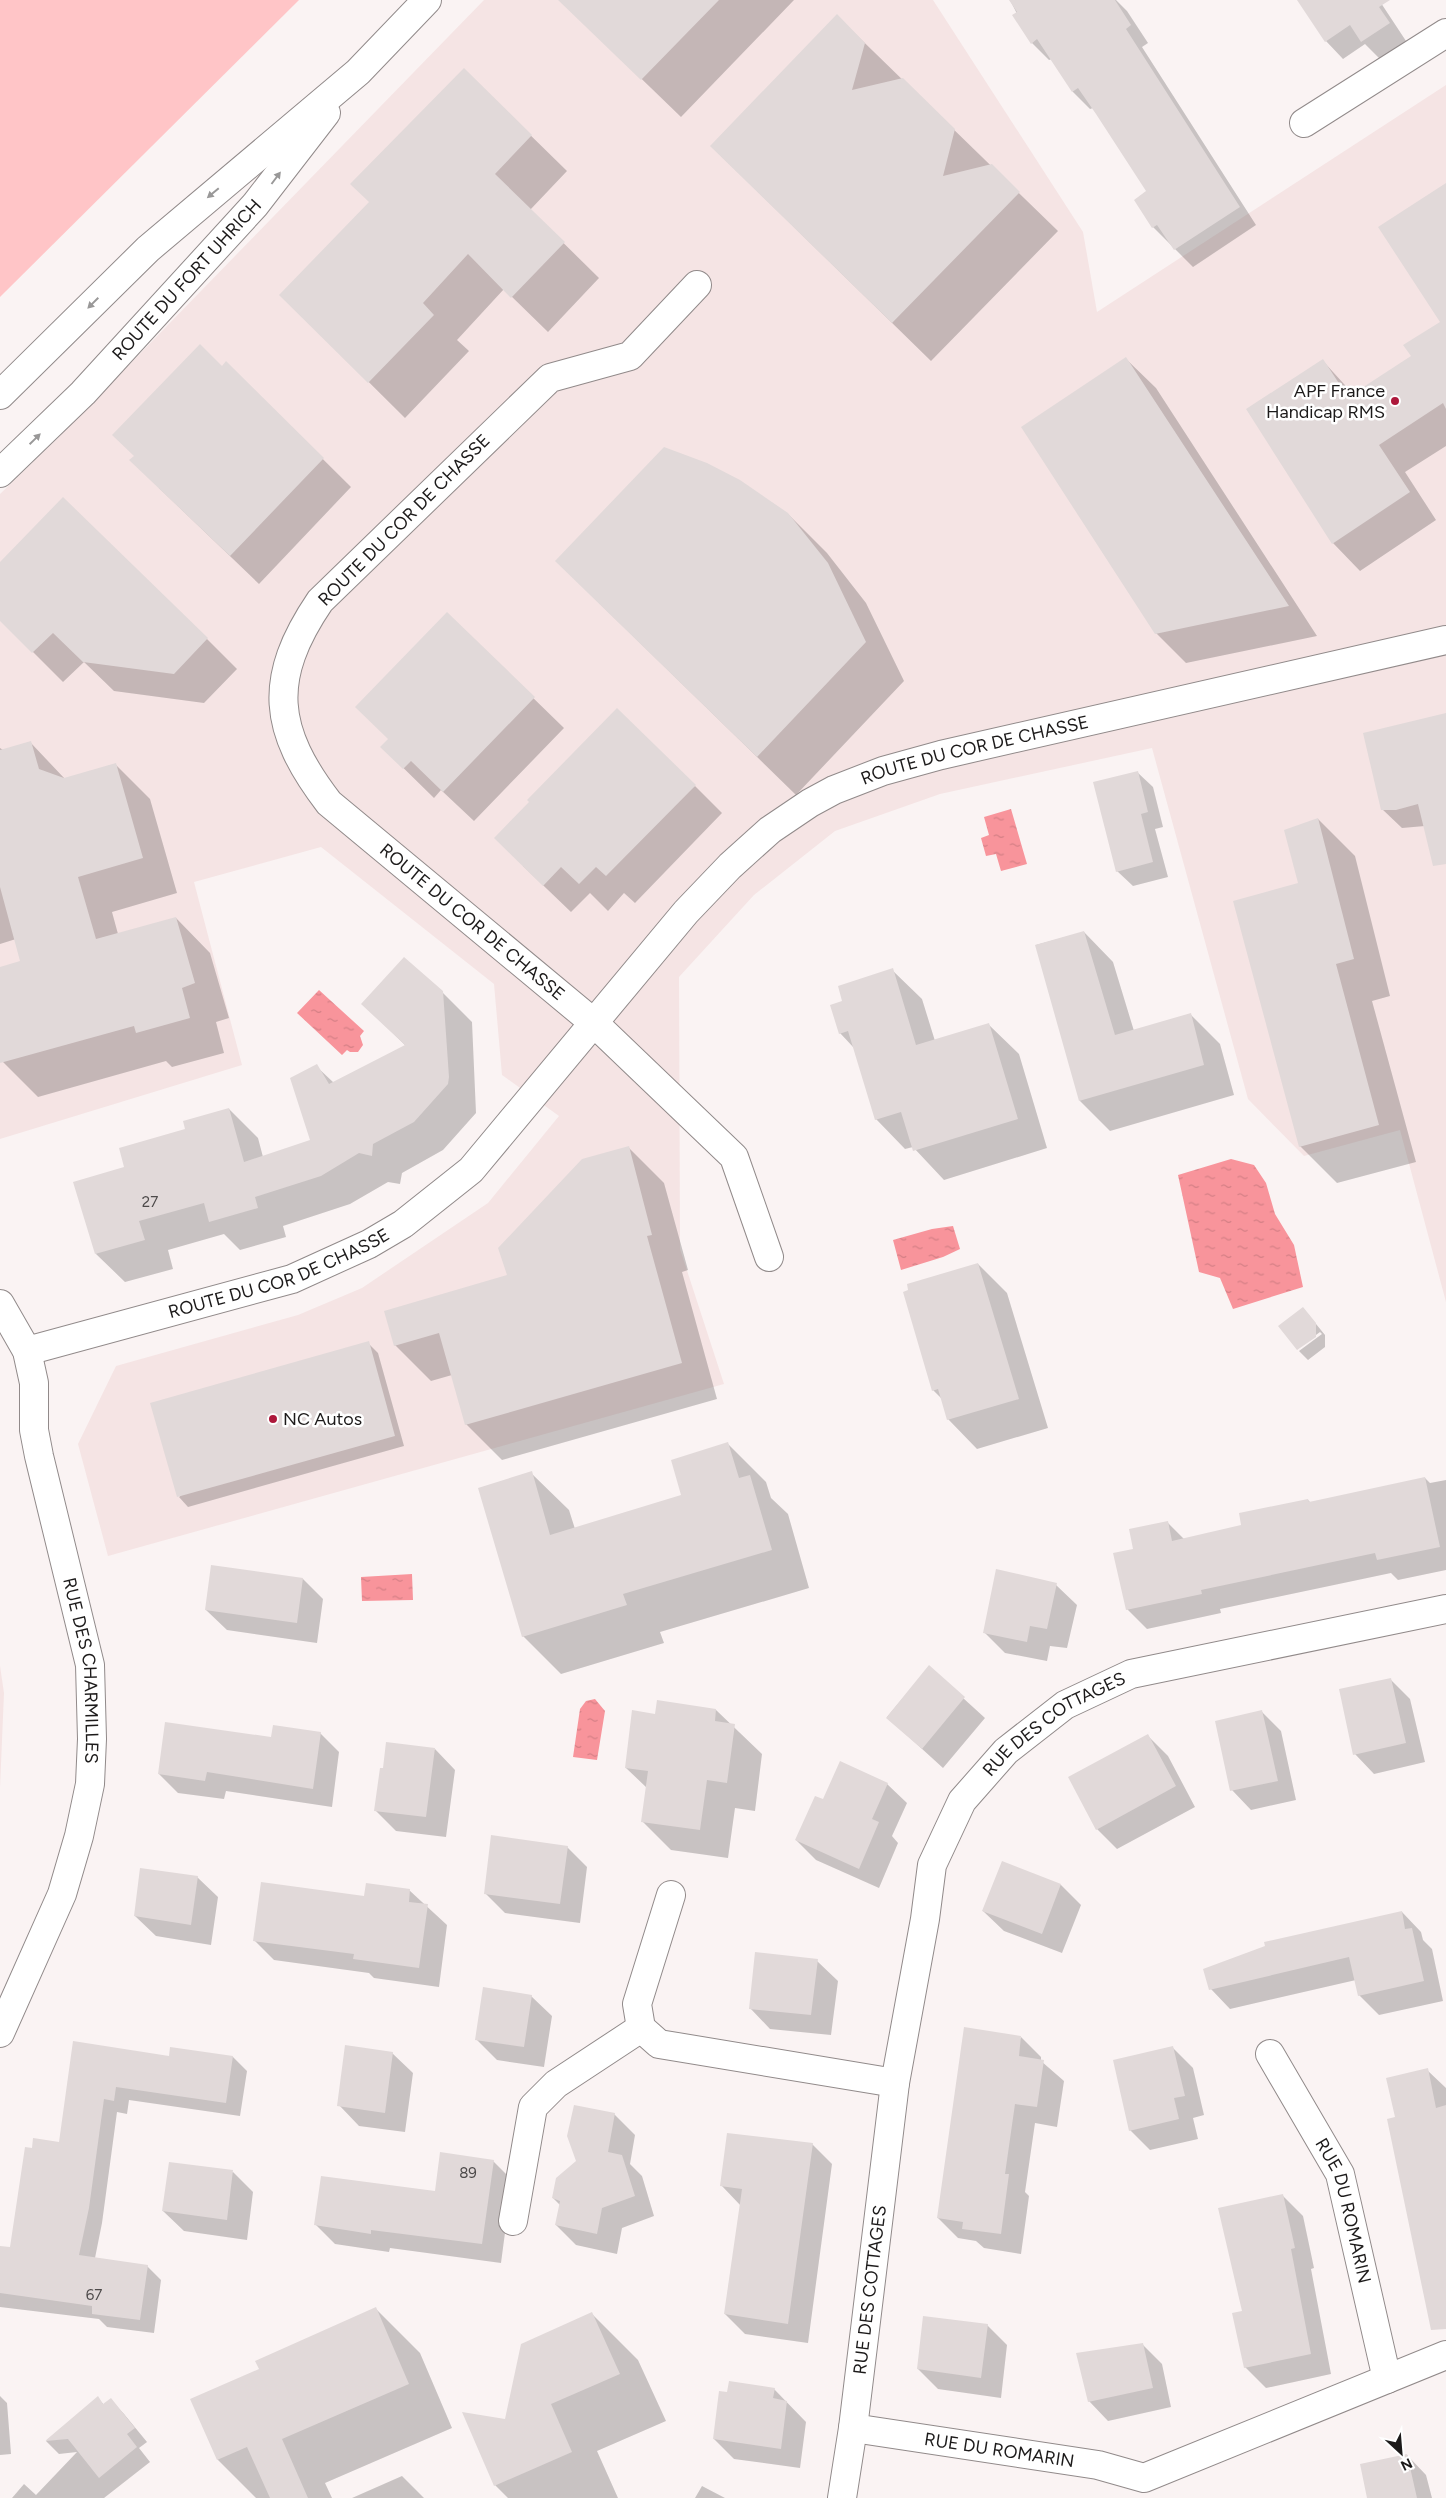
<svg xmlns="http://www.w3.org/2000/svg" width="1446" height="2498" viewBox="0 0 1446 2498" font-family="Figtree,sans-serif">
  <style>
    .built { fill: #f5e4e4 }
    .green { fill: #ffc5c7 }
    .water { fill: url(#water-ripples) }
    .shadow { fill: #0003 }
    .building { fill: #e1d9d9 }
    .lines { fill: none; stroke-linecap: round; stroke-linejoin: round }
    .minor-casing { stroke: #918a8a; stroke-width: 30 }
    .tertiary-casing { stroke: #918a8a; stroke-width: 30 }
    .minor { stroke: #fff; stroke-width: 28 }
    .tertiary { stroke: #fff; stroke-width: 28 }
    .oneway { fill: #999898 }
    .poi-dot { fill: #ad183b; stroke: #fff; stroke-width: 2 }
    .labels { text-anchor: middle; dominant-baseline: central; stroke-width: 5; stroke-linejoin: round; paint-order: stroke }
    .number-label { font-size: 15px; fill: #4d4a4a }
    .street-label { font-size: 18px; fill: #1c1a1a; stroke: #fff }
    .poi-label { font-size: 18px; fill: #1c1a1a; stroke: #fff; text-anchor: end }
  </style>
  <defs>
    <pattern id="water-ripples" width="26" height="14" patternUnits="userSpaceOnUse" patternTransform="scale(1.25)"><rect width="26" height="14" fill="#f8949b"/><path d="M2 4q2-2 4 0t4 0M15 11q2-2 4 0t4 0" fill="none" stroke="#d47f85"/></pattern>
  </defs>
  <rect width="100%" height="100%" fill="#faf3f3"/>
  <path class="built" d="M484 0H933L1083 232 1097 312 1446 85V1302L1400 1130 1304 1156 1248 1099 1152 748 940 794 835 831 754 895 679 977 680 1249 724 1384 108 1556 78 1444 116 1366 298 1315 362 1288 488 1203 559 1116 502 1075 494 984 321 847 194 882 242 1065 0 1139V494L58 438Z
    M0 1666 4 1693 0 1788Z"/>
  <path class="green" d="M0 0H299L0 297Z"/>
  <path class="water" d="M1011 809 1027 864 1001 871 996 854 986 856 981 838 989 835 984 817Z
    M319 990 364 1031 360 1036 363 1045 358 1052H350L347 1050 342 1055 297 1013Z
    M1231 1159 1254 1165 1266 1183 1275 1214 1294 1245 1303 1287 1233 1309 1220 1278 1199 1272 1178 1175Z
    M953 1226 960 1249 943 1257 901 1270 893 1240 932 1229Z
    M412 1574 413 1600 362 1601 361 1577Z
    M595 1699 605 1711 597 1760 573 1757 580 1709 586 1701Z"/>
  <path class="shadow" d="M560 0H794L681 117Z
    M1010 0H1116L1127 11 1148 43 1142 47 1256 225 1193 267 1153 227 1148 192 1093 108 1090 109 1073 92 1052 59 1049 60 1032 43Z
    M1299 0H1379L1406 41 1380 59 1365 44 1343 59 1326 41Z
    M837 16 1058 231 931 361 711 146Z
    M464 70 567 171 530 210 599 278 548 332 504 289 457 340 469 351 405 418 281 295 370 202Z
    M1446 184V446L1405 472 1436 520 1360 571 1333 543 1323 361 1354 395 1413 357 1441 322Z
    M1126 359 1156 388 1317 636 1186 663 1156 633Z
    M226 363 351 487 259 584 159 488Z
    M788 514 827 553 866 603 904 681 796 795 595 599Z
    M0 564 207 639 237 669 204 703 114 691 84 662 63 682 0 619Z
    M447 614 564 728 474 821 441 790 434 798 382 747 389 739Z
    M1446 714V854L1425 826 1402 828 1382 809Z
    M30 742 65 779 115 764 150 799 177 893 112 912 118 934 176 918 210 953 229 1018 216 1022 224 1053 172 1067 166 1061 38 1097 3 1062 0 1051V968L22 962 16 939 0 944V748L3 750Z
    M1137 772 1153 787 1163 827 1155 829 1168 877 1133 886 1117 871Z
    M695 786 722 813 635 903 624 893 608 911 590 893 571 912 523 866Z
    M1318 819 1355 856 1390 996 1372 1001 1416 1162 1337 1183 1300 1146V884Z
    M1084 932 1113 962 1134 1031 1190 1014 1220 1044 1234 1095 1110 1131 1080 1101 1036 945Z
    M892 970 922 999 935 1041 989 1025 1019 1054 1047 1148 944 1180 913 1147 905 1149 876 1119 854 1048 840 1033 844 1002Z
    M442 992 472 1022 476 1113 443 1150 402 1173 400 1184 388 1182 350 1204 283 1226 286 1237 240 1250 224 1234 168 1250 173 1269 125 1282 96 1254 126 1168 187 1130 229 1109 258 1138 263 1157 311 1141 316 1066 334 1083 406 1046 363 1004Z
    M628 1147 664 1183 688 1270 682 1272 717 1399 502 1460 466 1424 452 1375 431 1381 395 1345 509 1276Z
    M978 1264 1007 1293 1048 1428 977 1449 948 1419 942 1399 933 1390Z
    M1303 1308 1325 1335V1347L1308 1360 1299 1351 1322 1334 1320 1332 1297 1349Z
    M368 1343 378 1353 404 1446 188 1507 179 1497Z
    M728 1444 766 1482 771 1498 788 1514 809 1588 660 1632 664 1643 561 1674 523 1636 531 1473 569 1510 575 1529 683 1496Z
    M1425 1478 1430 1483 1446 1480V1570L1398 1580 1391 1573 1220 1609 1221 1613 1147 1629 1127 1609 1134 1550 1167 1522 1184 1539 1243 1526 1308 1500 1311 1503Z
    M303 1579 323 1599 317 1643 227 1630 206 1610Z
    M1056 1585 1077 1605 1067 1648 1050 1646 1047 1661 1005 1653 984 1632Z
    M929 1667 985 1718 943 1768 887 1717Z
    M1390 1679 1410 1699 1425 1762 1374 1774 1355 1754Z
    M716 1710 762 1754 755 1811 735 1808 728 1858 671 1850 642 1821 647 1788 626 1768 657 1715Z
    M1262 1712 1281 1731 1296 1800 1251 1810 1232 1790Z
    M320 1733 339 1752 332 1807 226 1791 224 1799 178 1793 159 1774 272 1738Z
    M1147 1735 1168 1756 1195 1807 1117 1849 1097 1829Z
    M435 1749 455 1770 446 1837 396 1831 375 1810Z
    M887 1784 907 1803 892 1836 898 1843 879 1888 816 1860 796 1840 824 1801Z
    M567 1847 587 1867 580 1923 505 1913 485 1893Z
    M1002 1863 1061 1885 1081 1905 1062 1953 1004 1931 983 1911Z
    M197 1877 218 1897 211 1945 156 1936 135 1916Z
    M409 1890 447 1925 439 1987 374 1978 369 1973 274 1960 254 1940 366 1898Z
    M1402 1912 1421 1932 1423 1940 1432 1949 1443 2001 1379 2015 1359 1995 1356 1980 1230 2009 1211 1989Z
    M817 1961 838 1981 831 2035 770 2029 750 2008Z
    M531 1996 552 2016 544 2067 497 2060 477 2040Z
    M1021 2037 1041 2057V2061L1064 2081 1057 2127 1035 2123 1025 2192 1029 2196 1021 2254 984 2248 976 2241 958 2238 938 2218Z
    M74 2043 170 2057 171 2048 233 2057 247 2071 240 2116 129 2100 127 2114 117 2112 102 2223 95 2258 147 2266 161 2280 154 2333 107 2327 99 2319 0 2307V2248L11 2249 33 2150 60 2143Z
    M1173 2048 1193 2068 1204 2115 1193 2118 1198 2139 1150 2150 1130 2130Z
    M392 2053 413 2073 405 2132 359 2126 339 2105Z
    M1427 2070 1446 2088V2309L1396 2118Z
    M614 2114 635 2135 630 2164 642 2176 654 2216 622 2228 617 2254 576 2245 556 2225 560 2205 553 2198Z
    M812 2144 832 2164 808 2343 745 2334 725 2314 741 2206 722 2186Z
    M493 2161 512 2180 501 2263 390 2248 389 2252 335 2244 316 2225 436 2192Z
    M233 2172 253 2192 247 2240 184 2231 163 2211Z
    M1283 2196 1303 2216 1314 2268 1311 2269 1331 2374 1266 2388 1245 2367 1244 2312Z
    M376 2309 420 2353 452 2428 325 2483 332 2498H256L218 2460 192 2400 260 2370Z
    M591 2313 638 2360 666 2421 597 2451 618 2498H508L495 2485 506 2421Z
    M987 2325 1007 2345 1001 2398 938 2389 918 2369Z
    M1142 2344 1162 2364 1171 2407 1108 2421 1089 2401Z
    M774 2389 806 2422 800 2468 734 2459 714 2439 728 2394Z
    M0 2396 7 2403 11 2454 0 2455Z
    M98 2398 104 2405 111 2400 124 2414 147 2442 139 2448 150 2462 104 2498H12L24 2484 36 2495 77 2452 59 2454 46 2441Z
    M1407 2455 1426 2475 1432 2498H1368Z
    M402 2476 424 2498H352Z
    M702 2486 725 2498H695Z"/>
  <path class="building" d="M558 0H719L641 80Z
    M1009 0H1115L1131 25 1126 29 1240 207 1174 250 1157 225 1152 228 1134 200 1146 191 1096 114 1078 88 1072 92 1037 39 1031 44 1012 15 1017 12Z
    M1297 0H1390L1379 7 1390 23 1361 42 1350 25 1325 42Z
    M837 14 865 43 852 90 903 78 955 129 943 176 992 164 1020 192 892 323 710 146Z
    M464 68 532 135 495 174 565 242 511 298 468 254 423 303 434 315 368 383 279 295 369 202 350 184Z
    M1446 183V409L1443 403 1379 445 1410 492 1332 544 1246 409 1323 359 1348 397 1411 356 1403 345 1440 322 1378 227Z
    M200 344 222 366 226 361 324 458 230 556 129 460 134 456 112 435Z
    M1126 357 1289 606 1155 634 1021 427Z
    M664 447 707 463 740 480 788 513 828 563 866 642 757 757 555 561Z
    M63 497 208 638 174 674 83 662 53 633 32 653 0 621V562Z
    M447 612 535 697 443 792 411 761 403 769 380 747 388 739 355 707Z
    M617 708 696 785 606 876 596 867 579 884 561 867 543 886 494 838 529 802 527 800Z
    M1446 713V864L1433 866 1418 804 1396 810H1381L1363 733Z
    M31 741 39 769 64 778 116 763 143 858 78 877 96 939 176 917 195 983 182 988 190 1018 136 1033 134 1026 0 1063V967L20 961 0 887V750Z
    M1138 771 1148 812 1141 814 1153 862 1116 872 1093 782Z
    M1318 818 1354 959 1336 964 1379 1125 1299 1147 1233 901 1298 883 1284 830Z
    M1084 931 1115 1035 1191 1013 1204 1065 1079 1101 1035 945Z
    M404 957 443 991 449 1077 448 1084 414 1122 373 1144 372 1156 359 1153 321 1176 255 1197 258 1208 209 1222 204 1203 139 1221 145 1240 95 1254 73 1182 124 1167 119 1148 185 1129 183 1121 229 1108 244 1162 310 1140 290 1078 317 1064 329 1084 405 1045 361 1004Z
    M893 968 916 1045 989 1023 1018 1119 913 1151 901 1112 875 1120 848 1031 839 1034 830 1005 842 1001 838 986Z
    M629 1146 652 1235 647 1236 682 1363 465 1425 439 1333 394 1346 384 1311 507 1275 498 1248 582 1159Z
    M978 1263 1019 1399 947 1420 938 1389 932 1391 903 1292 908 1290 907 1284Z
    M1303 1307 1316 1323V1337L1297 1350 1278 1326Z
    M369 1341 395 1436 177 1497 150 1403Z
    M728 1442 739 1478 750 1475 772 1550 623 1594 627 1605 522 1637 478 1488 532 1471 550 1535 681 1495 671 1460Z
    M1425 1477 1440 1547 1377 1560 1375 1553 1201 1590 1202 1594 1126 1610 1113 1553 1133 1549 1129 1529 1168 1521 1172 1541 1241 1525 1239 1513 1308 1499 1309 1502Z
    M211 1565 303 1578 297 1623 205 1610Z
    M996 1569 1057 1583 1047 1629 1030 1626 1027 1642 983 1633Z
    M929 1665 965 1697 922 1749 886 1718Z
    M1391 1678 1406 1743 1353 1755 1339 1689Z
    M657 1700 716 1709 715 1721 735 1724 727 1783 707 1780 700 1830 641 1822 648 1771 625 1768 632 1710 655 1714Z
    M1262 1710 1278 1781 1230 1791 1215 1721Z
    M165 1722 271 1737 273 1725 321 1732 313 1789 207 1772 205 1781 158 1774Z
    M1148 1734 1176 1786 1096 1830 1068 1777Z
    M386 1742 435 1748 426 1817 374 1811 380 1768H383Z
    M840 1761 888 1783 872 1819 879 1822 859 1869 795 1840 815 1796 823 1799Z
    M491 1835 568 1846 560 1904 484 1894Z
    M1002 1861 1061 1884 1042 1934 982 1911Z
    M140 1868 198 1876 191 1925 134 1916Z
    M261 1882 364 1896 366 1883 410 1889 409 1902 428 1904 419 1968 353 1959 354 1954 253 1941Z
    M1402 1911 1405 1929 1412 1928 1424 1981 1358 1996 1349 1957 1209 1990 1203 1969 1265 1946 1264 1942Z
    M755 1952 818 1959 811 2015 749 2009Z
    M483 1987 532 1995 524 2047 475 2040Z
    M964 2027 1021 2036 1019 2056 1044 2060 1037 2107 1015 2104 1005 2174H1009L1001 2234 962 2229 963 2222 937 2218Z
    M73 2041 169 2056 170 2047 233 2056 226 2103 116 2087 114 2101 104 2099 89 2208 79 2255 148 2265 140 2320 92 2314V2306L0 2293V2246L10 2247 25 2147 32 2148 33 2138 59 2142Z
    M345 2045 393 2052 385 2113 337 2106Z
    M1173 2046 1185 2096 1174 2098 1179 2119 1129 2131 1113 2060Z
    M1428 2068 1436 2108 1446 2105V2329L1431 2330 1387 2119 1395 2117 1386 2078Z
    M574 2105 615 2113 608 2152 622 2155 635 2196 602 2208 597 2234 555 2225 560 2201 552 2198 556 2178 576 2161 567 2136Z
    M727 2133 813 2143 788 2324 724 2314 742 2189 720 2186Z
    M440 2152 494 2160 482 2244 371 2230V2234L314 2225 321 2176 435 2191Z
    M169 2162 233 2170 227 2220 162 2211Z
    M1283 2194 1295 2248 1291 2249 1311 2354 1244 2368 1232 2313 1242 2311 1218 2208Z
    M376 2307 409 2384 282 2439 308 2498H270L247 2447 217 2460 190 2399 259 2369 255 2361Z
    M592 2312 620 2374 551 2404 572 2452 494 2486 462 2412 505 2419 521 2344Z
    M923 2316 988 2324 981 2378 917 2369Z
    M1143 2343 1153 2388 1088 2402 1076 2353Z
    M729 2381 775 2388 773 2398 787 2401 781 2449 713 2439 719 2391 727 2392Z
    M98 2396 103 2404 111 2398 135 2428 127 2434 137 2447 99 2478 68 2439 45 2441Z
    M1407 2454 1417 2498H1367L1360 2464Z"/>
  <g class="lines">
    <g class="minor-casing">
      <g id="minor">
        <path d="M1304 123 1446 33"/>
        <path id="s1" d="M697 285 630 356 550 378 320 601C267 679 273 730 329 803L594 1023 734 1157 769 1257"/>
        <path id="s2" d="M0 1304 27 1351 34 1383V1430L39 1456 90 1665 92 1739 90 1784 79 1836 62 1894 0 2033"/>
        <path id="s3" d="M27 1351 292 1279 369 1244 403 1224 471 1170 686 912 730 866 770 830 810 803 834 790 883 771 941 755 1446 640"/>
        <path d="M671 1895 637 2004 641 2028 659 2044 895 2083"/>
        <path id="s4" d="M1270 2054 1340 2174 1387 2379"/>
        <path d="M513 2221 533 2107 556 2084 641 2028"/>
        <path id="s5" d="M853 2428 1098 2465 1144 2478 1446 2355"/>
        <path id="s6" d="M842 2498 853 2428 895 2083 925 1919 932 1865 962 1801 1006 1751 1065 1705 1131 1674 1446 1609"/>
      </g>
    </g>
    <g class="tertiary-casing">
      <g id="tertiary">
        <path d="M0 395 148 249 358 72 427 0"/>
        <path id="s7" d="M0 473 83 393 255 205 326 113"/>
      </g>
    </g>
    <use href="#minor" class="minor"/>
    <use href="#tertiary" class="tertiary"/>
  </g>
  <defs><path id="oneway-solid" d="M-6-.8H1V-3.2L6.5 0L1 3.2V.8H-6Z" transform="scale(1.25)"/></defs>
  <g class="oneway">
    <use href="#oneway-solid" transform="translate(276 178) rotate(-53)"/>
    <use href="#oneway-solid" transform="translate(213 193) rotate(140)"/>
    <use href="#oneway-solid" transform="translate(93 303) rotate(135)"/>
    <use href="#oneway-solid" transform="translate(35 439) rotate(-44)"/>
  </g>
  <g class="poi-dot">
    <circle cx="1395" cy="401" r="5"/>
    <circle cx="273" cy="1419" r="5"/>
  </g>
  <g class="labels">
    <g class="number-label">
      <text x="150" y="1202">27</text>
      <text x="468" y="2173">89</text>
      <text x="94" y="2295">67</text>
    </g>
    <g class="street-label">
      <text stroke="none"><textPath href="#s7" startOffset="269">ROUTE DU FORT UHRICH</textPath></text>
      <text transform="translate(404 520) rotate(-45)">ROUTE DU COR DE CHASSE</text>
      <text stroke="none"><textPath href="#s3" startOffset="1161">ROUTE DU COR DE CHASSE</textPath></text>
      <text stroke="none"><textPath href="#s1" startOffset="909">ROUTE DU COR DE CHASSE</textPath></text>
      <text stroke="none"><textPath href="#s3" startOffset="264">ROUTE DU COR DE CHASSE</textPath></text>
      <text stroke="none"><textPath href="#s2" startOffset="380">RUE DES CHARMILLES</textPath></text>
      <text stroke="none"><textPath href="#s6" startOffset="832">RUE DES COTTAGES</textPath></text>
      <text stroke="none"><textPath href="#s4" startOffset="175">RUE DU ROMARIN</textPath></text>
      <text stroke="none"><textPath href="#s6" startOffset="210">RUE DES COTTAGES</textPath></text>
      <text stroke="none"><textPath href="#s5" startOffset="148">RUE DU ROMARIN</textPath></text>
    </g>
    <g class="poi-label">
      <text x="1385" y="391">APF France<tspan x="1385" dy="21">Handicap RMS</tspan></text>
      <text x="283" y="1419" text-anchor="start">NC Autos</text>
    </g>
  </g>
  <g transform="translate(1401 2453) rotate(154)" stroke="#ffffff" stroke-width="4" paint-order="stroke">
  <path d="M0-4L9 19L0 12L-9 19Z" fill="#1c1a1a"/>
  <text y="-8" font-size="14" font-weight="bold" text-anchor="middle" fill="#1c1a1a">N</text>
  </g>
</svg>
